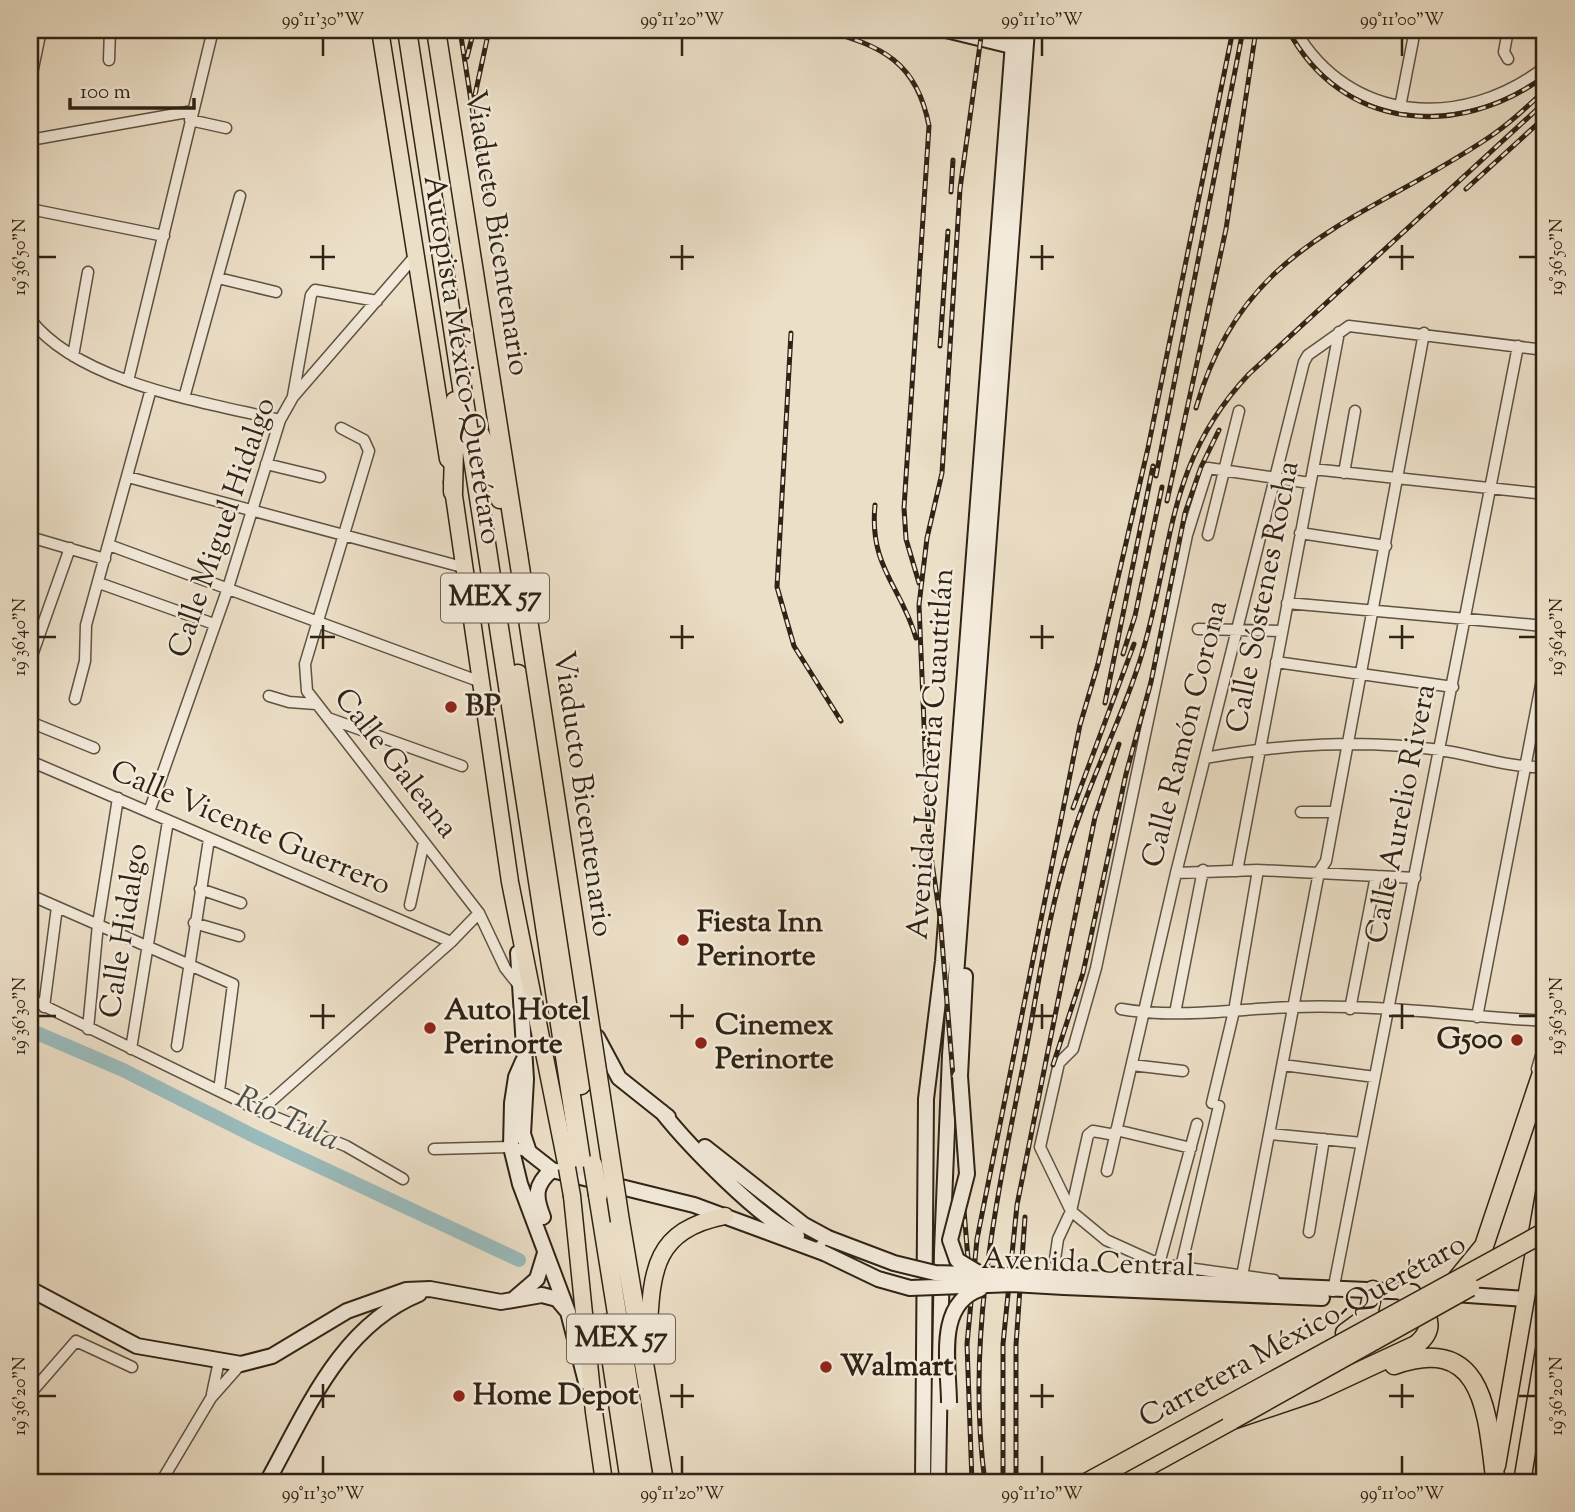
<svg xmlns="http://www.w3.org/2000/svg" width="1575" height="1512" viewBox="0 0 1575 1512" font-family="'Sorts Mill Goudy',serif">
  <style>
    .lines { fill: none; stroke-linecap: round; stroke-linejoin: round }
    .river { stroke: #9abbbc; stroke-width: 14 }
    .street-casing { stroke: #5e5242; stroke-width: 13 }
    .secondary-casing { stroke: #2f2315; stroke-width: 18 }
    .primary-casing { stroke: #2f2315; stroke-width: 19 }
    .highway-casing { stroke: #2f2315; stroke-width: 21 }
    .street { stroke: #f3eadb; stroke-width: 10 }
    .secondary { stroke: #f3eadb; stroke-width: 14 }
    .primary { stroke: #ecdfc7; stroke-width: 16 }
    .highway { stroke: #ecdfc7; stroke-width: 18 }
    .rail-casing { stroke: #2f2315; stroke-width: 5 }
    .rail { stroke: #f3eadb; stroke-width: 2.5; stroke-dasharray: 8; stroke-linecap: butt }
    .secondary-bridge-casing { stroke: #2f2315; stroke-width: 18; stroke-linecap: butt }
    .primary-bridge-casing { stroke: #2f2315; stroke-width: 19; stroke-linecap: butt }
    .highway-bridge-casing { stroke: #2f2315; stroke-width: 21; stroke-linecap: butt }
    .secondary-bridge { stroke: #f3eadb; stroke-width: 14 }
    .primary-bridge { stroke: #ecdfc7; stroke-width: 16 }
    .highway-bridge { stroke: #ecdfc7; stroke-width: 18 }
    .ticks { fill: none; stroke: #2f2315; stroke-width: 2.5 }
    .poi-dot { fill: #8f2418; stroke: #f3eadb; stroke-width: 2.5 }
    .labels { text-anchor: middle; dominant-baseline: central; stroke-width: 5; stroke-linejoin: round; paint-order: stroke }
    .shield { fill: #f3eadb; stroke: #6a5f50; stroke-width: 2 }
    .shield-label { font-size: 28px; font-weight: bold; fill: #2f2315 }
    .street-label { font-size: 30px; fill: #2f2315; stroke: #f3eadb }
    .poi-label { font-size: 30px; font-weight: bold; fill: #2f2315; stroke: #f3eadb; text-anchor: start }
    .water-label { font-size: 32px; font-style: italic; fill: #4f5147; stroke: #f3eadb }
    .neatline { fill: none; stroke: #2f2315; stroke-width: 2.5 }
    .ticks-label { font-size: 18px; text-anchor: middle; fill: #2f2315 }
  </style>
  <rect width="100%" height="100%" fill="#ecdfc7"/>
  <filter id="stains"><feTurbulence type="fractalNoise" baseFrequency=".00286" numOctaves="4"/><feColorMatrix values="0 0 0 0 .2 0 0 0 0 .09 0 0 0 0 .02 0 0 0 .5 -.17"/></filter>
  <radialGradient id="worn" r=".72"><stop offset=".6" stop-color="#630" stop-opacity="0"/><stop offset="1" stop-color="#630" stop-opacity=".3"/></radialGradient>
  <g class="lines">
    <path class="river" d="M30 1030 123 1070 254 1136 519 1260"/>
    <g class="street-casing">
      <path id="street" d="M1295 30C1350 125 1464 130 1545 67
        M1508 30 1504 52 1508 59
        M109 60 110 30
        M30 83 41 30
        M1400 107 1415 30
        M190 120 226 128
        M30 140 193 111
        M30 209 164 236
        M218 278 276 292
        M30 319C79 383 204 402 280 420
        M73 356 88 272
        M128 381 213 30
        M293 396 311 295 315 290 377 301
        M184 398 240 196
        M341 428 364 440 369 451 305 664 307 691 479 913 505 968 520 987
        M266 464 320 477
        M1313 469 1545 494
        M1344 473 1355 411
        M128 477 466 568
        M1300 533 1386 546
        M1208 535 1239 411
        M30 537 105 559
        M109 545 481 682
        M99 583 214 624
        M1287 603 1545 626
        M1198 629 1282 631
        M30 661 70 548
        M1276 662 1453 687
        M269 696 289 702 316 704
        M75 699 85 661 86 625 151 389
        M328 718 462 766
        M30 722 94 748
        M1205 758C1284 744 1360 739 1440 750 1475 755 1509 768 1545 767
        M30 761 451 942
        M149 812 228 588 280 420 293 397 416 255
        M1301 812H1335
        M1237 871 1339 332
        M1176 873 1258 870 1415 878
        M200 889 241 903
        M30 895 233 984 219 1091
        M410 905 424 842
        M194 923 239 936
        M30 999 260 1111 346 1146 403 1179
        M44 1007 57 907
        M1121 1009C1178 1019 1236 1009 1293 1007 1376 1004 1462 1016 1545 1021
        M1350 1009 1376 876
        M1175 1013 1203 870
        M1477 1017 1545 664
        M88 1029 98 924 118 798
        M177 1046 209 839
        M131 1049 168 821
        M1132 1065 1183 1071
        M1283 1065 1375 1077
        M1537 1069 1545 1042
        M1212 1103 1234 1011 1258 870
        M260 1111 451 942 479 913
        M1116 1130 1191 1148
        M1270 1134 1362 1143
        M434 1149 511 1147 529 1152
        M1107 1171 1176 873 1304 362 1308 355 1349 326 1545 350
        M1309 1232 1324 1139
        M1055 1259 1058 1239 1071 1211 1088 1135 1093 1131 1115 1135
        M1159 1264 1197 1124
        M1181 1267 1219 1106
        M1242 1276 1319 872 1326 861 1424 333
        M1274 1280 1159 1264 1106 1240 1071 1211 1040 1147 1059 1063 1073 1049 1096 968 1187 535 1208 468 1310 483
        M1330 1290 1333 1291 1518 346
        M30 1394 76 1341 132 1367
        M212 1394 219 1361
        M161 1482 211 1398 241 1364"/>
    </g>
    <g class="secondary-casing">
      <path id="secondary" d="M946 30 1020 48
        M518 953 526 1079 523 1134 529 1152 552 1170 694 1205 824 1253
        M597 1037 619 1078 668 1117
        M523 1061 516 1077 512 1103 511 1147 520 1184 568 1312 586 1382
        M960 1076 965 976
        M662 1112C689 1146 759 1218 797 1236
        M705 1147 804 1225 828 1238
        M543 1217C535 1197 534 1185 552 1170
        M822 1247 932 1282
        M1065 1277 1413 1292
        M1064 1287 1322 1298
        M30 1289 137 1346 241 1364 272 1356 347 1311 406 1290 430 1289 501 1302 542 1295 557 1299 568 1312
        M1454 1294 1526 1299
        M515 1298 537 1279 545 1253
        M267 1482C306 1412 340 1326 419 1294
        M923 1482 926 1099 943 961 1014 30
        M938 1482 942 1251 950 1055 1027 30"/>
    </g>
    <g class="primary-casing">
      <path id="primary" d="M380 30 448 459
        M452 482 510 882 567 1168
        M572 1196 594 1412 604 1482
        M648 1342C652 1276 649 1231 725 1216
        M1497 1466 1545 1188
        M1522 1482 1545 1344"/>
    </g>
    <g class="highway-casing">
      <path id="highway" d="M407 30 582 1167
        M436 30 518 554
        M481 436 500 499
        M453 492 455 401
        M518 674 581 1085
        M598 1195 644 1482
        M620 1221 664 1482
        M1457 1279 1484 1246 1545 1064
        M606 1324 630 1482
        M1345 1333 1368 1316 1373 1290
        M1394 1365C1484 1333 1487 1413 1495 1477
        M1119 1482 1232 1420 1315 1392 1416 1345C1442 1324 1422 1306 1403 1291"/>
    </g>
    <use href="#street" class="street"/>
    <use href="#secondary" class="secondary"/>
    <use href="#primary" class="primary"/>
    <use href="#highway" class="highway"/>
    <g class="rail-casing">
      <path id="rail" d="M460 30 486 197
        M824 30C882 46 917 62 929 126L904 508 906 539 919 583
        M1288 30C1342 131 1458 140 1545 76
        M467 57 474 30
        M475 95 489 30
        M1466 189 1545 117
        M951 192 953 160
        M791 333 777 587 794 646 841 721
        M940 346 948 231
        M1196 408C1243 243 1363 222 1488 138 1509 124 1527 107 1545 90
        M1156 476 1243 30
        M1167 501 1226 229 1256 30
        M875 505C869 567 901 586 916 638
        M1123 654 1135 616 1162 487
        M1105 703 1153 466
        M1073 808 1134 644
        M1053 1065 1083 973 1126 774 1151 682 1185 513 1201 467 1219 430
        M968 1259 940 917 929 843 919 605 927 538 942 473 960 189 982 30
        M972 1482 967 1344 977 1239 1080 725 1098 664 1148 448 1233 30
        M985 1482C965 1336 998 1193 1026 1051 1039 981 1049 909 1071 841 1090 778 1122 720 1141 657 1174 549 1165 463 1249 374L1545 102
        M1003 1482V1344L1017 1205 1095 817 1119 744
        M1016 1482V1345L1025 1217"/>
    </g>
    <use href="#rail" class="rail"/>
    <g class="secondary-bridge-casing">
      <path id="secondary-bridge" d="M960 1076 967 1174 950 1240 957 1260 977 1272
        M828 1238 894 1263 935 1273 1065 1277
        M824 1253 878 1279 910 1288 1014 1284 1064 1287
        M949 1403C949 1365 935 1304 980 1289"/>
    </g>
    <g class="primary-bridge-casing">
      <path id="primary-bridge" d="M567 1168 572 1196"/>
    </g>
    <g class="highway-bridge-casing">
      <path id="highway-bridge" d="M518 554 620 1221
        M593 1165 598 1195
        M1232 1420 1470 1287
        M1088 1482 1545 1232"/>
    </g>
    <use href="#secondary-bridge" class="secondary-bridge"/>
    <use href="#primary-bridge" class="primary-bridge"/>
    <use href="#highway-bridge" class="highway-bridge"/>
  </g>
  <path class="ticks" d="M323 38V56M682 38V56M1042 38V56M1402 38V56M323 245V270M682 245V270M1042 245V270M1402 245V270M38 257H56M310 257H335M670 257H694M1030 257H1054M1389 257H1414M1519 257H1536M323 625V649M682 625V649M1042 625V649M1402 625V649M38 637H56M310 637H335M670 637H694M1030 637H1054M1389 637H1414M1519 637H1536M323 1004V1029M682 1004V1029M1042 1004V1029M1402 1004V1029M38 1016H56M310 1016H335M670 1016H694M1030 1016H1054M1389 1016H1414M1519 1016H1536M323 1384V1408M682 1384V1408M1042 1384V1408M1402 1384V1408M38 1396H56M310 1396H335M670 1396H694M1030 1396H1054M1389 1396H1414M1519 1396H1536M323 1456V1474M682 1456V1474M1042 1456V1474M1402 1456V1474"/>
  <g class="poi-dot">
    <circle cx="451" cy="707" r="7"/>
    <circle cx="683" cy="940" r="7"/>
    <circle cx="430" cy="1028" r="7"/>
    <circle cx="1517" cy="1040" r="7"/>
    <circle cx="701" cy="1043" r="7"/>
    <circle cx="826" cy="1367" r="7"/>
    <circle cx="459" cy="1396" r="7"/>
  </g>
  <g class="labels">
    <g class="shield">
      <rect x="441" y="573.5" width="108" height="49" rx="5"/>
      <rect x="567" y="1314.5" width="108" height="49" rx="5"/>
    </g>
    <g class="shield-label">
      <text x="495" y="598">MEX 57</text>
      <text x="621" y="1339">MEX 57</text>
    </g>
    <g class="street-label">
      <text transform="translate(496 233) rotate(81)">Viaducto Bicentenario</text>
      <text transform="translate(461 360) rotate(81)">Autopista México-Querétaro</text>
      <text transform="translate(223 528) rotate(-71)">Calle Miguel Hidalgo</text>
      <text transform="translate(1264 597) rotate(-79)">Calle Sóstenes Rocha</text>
      <text transform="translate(1186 734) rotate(-76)">Calle Ramón Corona</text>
      <text transform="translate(932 754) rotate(-86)">Avenida Lecheria Cuautitlán</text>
      <text transform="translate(395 764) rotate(52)">Calle Galeana</text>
      <text transform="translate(582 794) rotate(82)">Viaducto Bicentenario</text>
      <text transform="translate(1402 814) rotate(-79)">Calle Aurelio Rivera</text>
      <text transform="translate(250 829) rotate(23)">Calle Vicente Guerrero</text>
      <text transform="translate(125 931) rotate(-81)">Calle Hidalgo</text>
      <text transform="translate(1088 1264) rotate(2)">Avenida Central</text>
      <text transform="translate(1303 1332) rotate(-29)">Carretera México-Querétaro</text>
    </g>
    <g class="poi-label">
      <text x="465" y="707">BP</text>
      <text x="697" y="923">Fiesta Inn<tspan x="697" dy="34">Perinorte</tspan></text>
      <text x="444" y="1011">Auto Hotel<tspan x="444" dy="34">Perinorte</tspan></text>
      <text x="715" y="1026">Cinemex<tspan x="715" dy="34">Perinorte</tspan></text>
      <text x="1503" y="1040" text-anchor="end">G500</text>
      <text x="840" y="1367">Walmart</text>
      <text x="473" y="1396">Home Depot</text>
    </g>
    <g class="water-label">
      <text transform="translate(287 1120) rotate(25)">Río Tula</text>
    </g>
  </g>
  <rect width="1575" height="1512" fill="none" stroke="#ecdfc7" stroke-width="77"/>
  <path d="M70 98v10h124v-10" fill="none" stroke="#2f2315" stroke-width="3.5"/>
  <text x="80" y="98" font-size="21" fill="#2f2315" stroke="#f3eadb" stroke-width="5" paint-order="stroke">100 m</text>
  <rect x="38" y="38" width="1498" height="1436" class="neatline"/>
  <g class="ticks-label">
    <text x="323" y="25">99°11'30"W</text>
    <text x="682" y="25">99°11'20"W</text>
    <text x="1042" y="25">99°11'10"W</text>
    <text x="1402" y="25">99°11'00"W</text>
    <text transform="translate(19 257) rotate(-90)" y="6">19°36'50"N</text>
    <text transform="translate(1556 257) rotate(-90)" y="6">19°36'50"N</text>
    <text transform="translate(19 637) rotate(-90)" y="6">19°36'40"N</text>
    <text transform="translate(1556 637) rotate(-90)" y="6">19°36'40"N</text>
    <text transform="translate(19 1016) rotate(-90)" y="6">19°36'30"N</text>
    <text transform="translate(1556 1016) rotate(-90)" y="6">19°36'30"N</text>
    <text transform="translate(19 1396) rotate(-90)" y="6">19°36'20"N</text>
    <text transform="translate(1556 1396) rotate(-90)" y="6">19°36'20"N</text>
    <text x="323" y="1499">99°11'30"W</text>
    <text x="682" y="1499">99°11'20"W</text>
    <text x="1042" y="1499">99°11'10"W</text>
    <text x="1402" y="1499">99°11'00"W</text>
  </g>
  <rect width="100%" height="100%" filter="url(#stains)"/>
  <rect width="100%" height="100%" fill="url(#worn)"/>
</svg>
